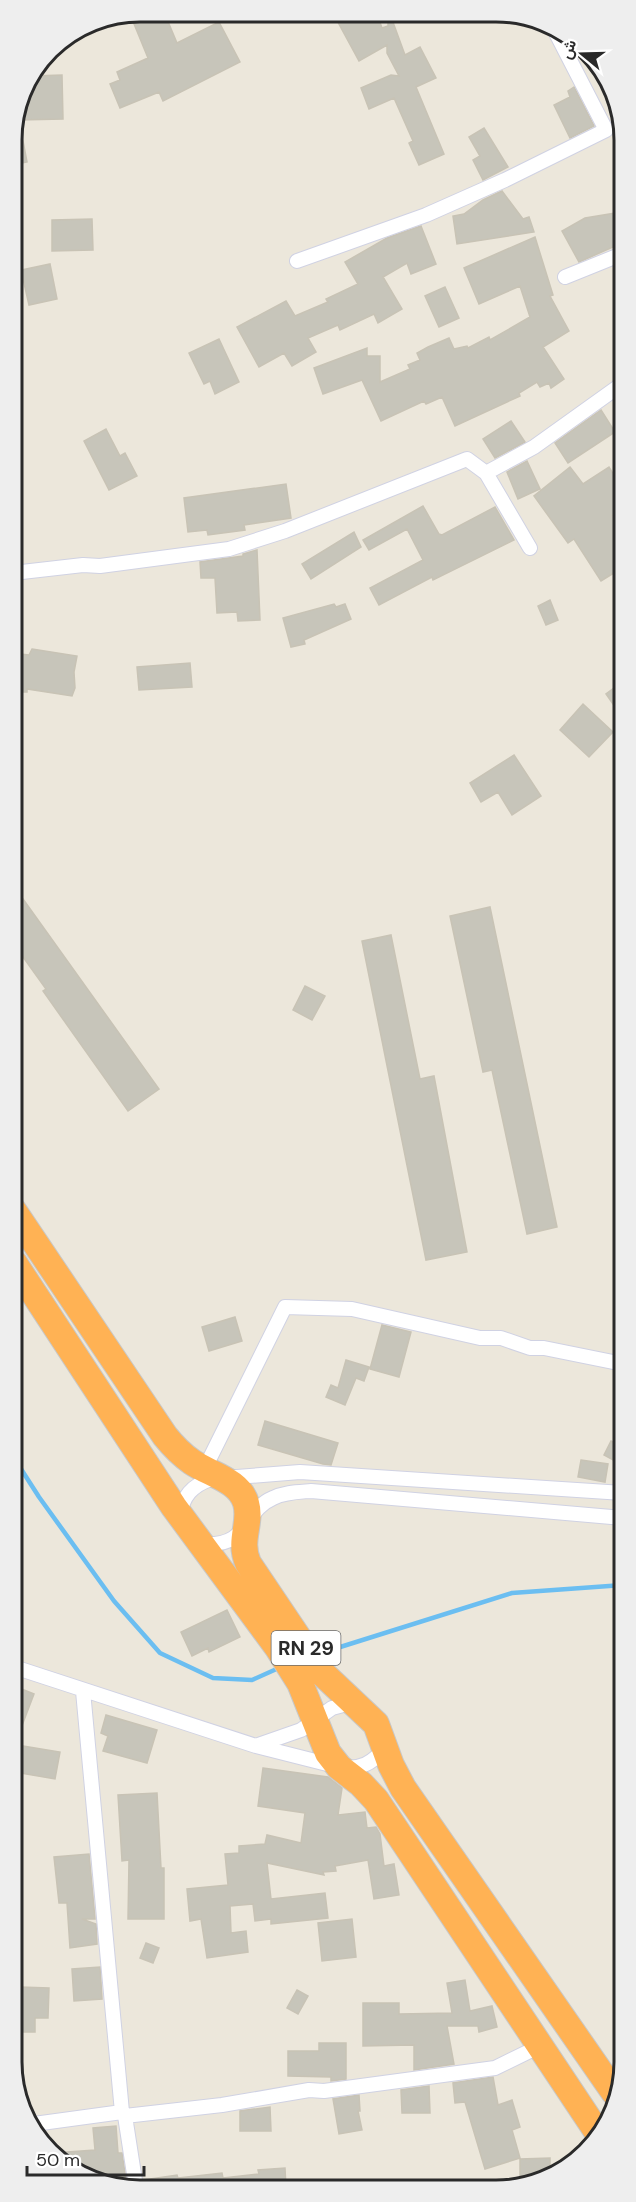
<svg xmlns="http://www.w3.org/2000/svg" width="636" height="2202" viewBox="0 0 636 2202" font-family="'DM Sans',Vazirmatn,sans-serif">
  <style>
    .lines { fill: none; stroke-linecap: round; stroke-linejoin: round }
    .stream { stroke: #6bbef1; stroke-width: 4.5 }
    .building { fill: #c7c5ba; stroke: #c8c3b5; stroke-width: 1.5 }
    .street-casing { stroke: #d0d2e3; stroke-width: 16 }
    .highway-casing { stroke: #c8c8c8; stroke-width: 28 }
    .street { stroke: #fff; stroke-width: 14 }
    .highway { stroke: #ffb254; stroke-width: 26 }
    .labels { text-anchor: middle; dominant-baseline: central; stroke-width: 6; stroke-linejoin: round; paint-order: stroke }
    .shield { fill: #fff; stroke: #6a6a6a; stroke-width: 1.5 }
    .shield-label { font-size: 20px; font-weight: bold; fill: #2a2a2a }
    .rim { fill: none; stroke: #2a2a2a; stroke-width: 3 }
  </style>
  <rect width="100%" height="100%" fill="#ece7db"/>
  <g class="lines">
    <path class="stream" d="M14 1458 39 1497 114 1601 160 1653 213 1678 252 1680 281 1667
      M318 1654 512 1593 623 1585"/>
  </g>
  <path class="building" d="M141 12H164L177 43 219 22 240 62 163 101 159 92 120 108 110 84 120 80 117 72 148 58 130 14Z
    M333 13 377 14 382 28 388 26V14H390L405 55 420 47 436 78 416 87 444 154 419 165 409 143 413 141 394 98 369 109 361 88 391 75 399 76 387 53V45L359 61Z
    M62 75 63 119 19 120 27 162 12 165V133L25 84 31 76Z
    M574 87 594 126 570 138 554 105 570 97 568 91Z
    M484 128 508 167 483 180 473 160 480 156 469 137Z
    M502 191 523 219 529 217 534 232 457 244 453 216 464 214 483 200Z
    M622 212V243L579 262 562 231 585 218Z
    M92 219 93 250 52 251V220Z
    M421 226 436 264 411 274 407 263 383 277 402 309 378 323 374 314 340 330 338 325 308 338 316 352 292 366 284 353 259 367 237 327 286 301 295 316 328 302 326 299 358 284 345 262 387 238Z
    M535 237 553 295 550 296 569 331 543 347 564 379 551 388 549 383 540 387 537 382 519 393 520 396 455 426 442 397 426 404 424 401 381 421 362 380 323 394 314 368 367 348V356H380V382L410 369 408 365 420 360 417 353 428 347 449 338 454 349 467 346 468 348 489 337 490 340 530 317 520 286 479 304 464 268Z
    M50 264 57 299 29 305 21 270Z
    M445 287 459 318 439 327 425 296Z
    M219 339 239 382 215 394 210 381 204 384 189 353Z
    M601 410 615 432 568 463 555 443Z
    M511 421 525 442 495 458 483 439Z
    M106 429 120 456 125 453 137 476 109 490 84 441Z
    M527 461 540 489 518 499 507 472Z
    M570 467 583 484 609 467 622 488V509L612 516 622 532V568L601 581 574 539 568 543 534 496Z
    M286 484 291 518 244 525 245 530 208 535 207 530 188 532 184 498Z
    M423 506 439 534 442 535 495 507 514 540 433 580 432 577 379 605 370 588 423 560 407 529 369 550 363 540Z
    M354 532 361 547 311 579 302 564Z
    M257 550 260 620 238 621 237 612 217 613 215 578H201L200 562 243 556V554Z
    M550 600 558 620 546 625 538 606Z
    M334 604 336 607 345 604 351 619 304 640 305 644 291 647 283 618Z
    M32 649 77 656 74 672 75 688 72 696 27 689V692H13V653L29 655Z
    M190 663 192 687 139 690 137 667Z
    M622 682V717L606 694Z
    M583 704 613 732 589 757 560 730Z
    M514 755 541 796 512 815 498 792 481 802 470 783Z
    M13 885 159 1089 128 1111 43 991 46 989 13 943Z
    M490 907 557 1227 527 1234 492 1070 483 1072 450 916Z
    M391 935 420 1079 434 1076 467 1252 426 1260 362 941Z
    M305 986 325 996 312 1020 293 1010Z
    M235 1317 242 1341 209 1351 202 1327Z
    M382 1325 411 1332 399 1377 370 1369Z
    M346 1360 369 1367 364 1381 356 1378 345 1405 326 1397 331 1385 338 1388Z
    M265 1421 338 1443 331 1465 323 1464 258 1445Z
    M611 1441 622 1446 615 1461 604 1455Z
    M581 1460 608 1464 605 1482 578 1477Z
    M227 1610 240 1637 209 1652 208 1648 192 1656 181 1632Z
    M14 1686 34 1694 15 1744H14Z
    M106 1715 157 1730 147 1763 103 1751 108 1736 101 1733Z
    M17 1745 60 1752 55 1779 14 1772Z
    M263 1768 328 1777 342 1788 338 1815 365 1812 367 1828 376 1827 380 1834 384 1866 394 1864 399 1895 374 1899 368 1860 335 1866 336 1871 323 1872 324 1875 267 1863 271 1899 325 1893 328 1918 271 1924V1919L255 1921 253 1904 230 1906 231 1933 246 1931 248 1952 207 1958 201 1919 190 1921 187 1889 228 1885 225 1854 239 1853V1846L265 1844 267 1835 301 1843 305 1813 258 1806Z
    M157 1793 161 1868H164V1919H128L129 1860 122 1861 118 1795Z
    M89 1854 95 1919H82L96 1924 97 1944 70 1948 67 1903H59L54 1857Z
    M352 1919 356 1957 322 1961 318 1923Z
    M146 1943 159 1948 153 1963 140 1958Z
    M100 1967 102 1999 74 2001 72 1969Z
    M465 1980 470 2011 492 2006 497 2027 479 2032 478 2026H447L454 2064 414 2070V2045L363 2046V2003H399V2014L452 2013 447 1983Z
    M20 1987 49 1988 48 2018H35V2032H14V2016H20Z
    M297 1990 308 1996 298 2014 287 2008Z
    M319 2043H346V2079L331 2081V2077L288 2076V2051H319Z
    M493 2077 498 2105 512 2100 520 2127 512 2130 520 2158 485 2169 465 2102 455 2103 453 2083Z
    M429 2086 430 2113H402L401 2090Z
    M359 2095 360 2111H358L362 2130 339 2134 333 2099Z
    M270 2107 271 2131H240V2111Z
    M116 2126 118 2153H122L127 2187H115L52 2153 95 2150 93 2128Z
    M550 2158V2170L520 2188V2159Z
    M285 2168 286 2188 145 2187 144 2180 177 2175 178 2178 222 2173 223 2178 259 2174 258 2170Z"/>
  <g class="lines">
    <g class="street-casing">
      <path id="street" d="M297 261 426 215 505 180 606 130 556 33
        M565 277 622 254
        M486 473 534 447 622 384
        M13 573 83 565 100 566 229 549 285 531 467 459 486 473 530 548
        M204 1470 285 1307 352 1309 480 1338H501L530 1348H544L623 1364
        M180 1516C182 1496 193 1485 211 1479L300 1472 623 1493
        M201 1544C251 1548 242 1511 273 1498 285 1492 298 1492 311 1491L623 1518
        M14 1667 256 1746 339 1767C359 1770 374 1764 385 1746
        M83 1691 122 2112 125 2116 136 2187
        M258 1745 301 1730 332 1708 354 1702
        M125 2116 222 2105 309 2090 324 2091 495 2068 540 2046
        M34 2124 122 2112"/>
    </g>
    <g class="highway-casing">
      <path id="highway" d="M13 1210 165 1436C173 1446 182 1455 192 1462 211 1475 239 1480 246 1503 252 1524 238 1539 248 1563L322 1673 376 1724 391 1765 403 1788 614 2092
        M14 1263 174 1507 278 1648 300 1683 328 1753 339 1767 361 1784 376 1800 598 2133"/>
    </g>
    <use href="#street" class="street"/>
    <use href="#highway" class="highway"/>
  </g>
  <g class="labels">
    <rect class="shield" x="271.5" y="1631" width="69" height="34" rx="4.5"/>
    <g class="shield-label">
      <text x="306" y="1648">RN 29</text>
    </g>
  </g>
  <path d="M0 0H636V2202H0ZM140 22H496A118 118 0 0 1 614 140V2062A118 118 0 0 1 496 2180H140A118 118 0 0 1 22 2062V140A118 118 0 0 1 140 22Z" fill="#eee" fill-rule="evenodd"/>
  <path class="rim" d="M140 22H496A118 118 0 0 1 614 140V2062A118 118 0 0 1 496 2180H140A118 118 0 0 1 22 2062V140A118 118 0 0 1 140 22Z"/>
  <g transform="translate(582 54) rotate(289)" stroke="#ffffff" stroke-width="4.5" paint-order="stroke">
  <path d="M0-4.5L10 22L0 15L-10 22Z" fill="#2a2a2a"/>
  <text y="-9" font-size="16" font-weight="bold" text-anchor="middle" fill="#2a2a2a">ش</text>
  </g>
  <path d="M27 2166v9h117v-9" fill="none" stroke="#2a2a2a" stroke-width="3"/>
  <text x="36" y="2166" font-size="18" fill="#2a2a2a" stroke="#ffffff" stroke-width="4.5" paint-order="stroke">50 m</text>
</svg>
